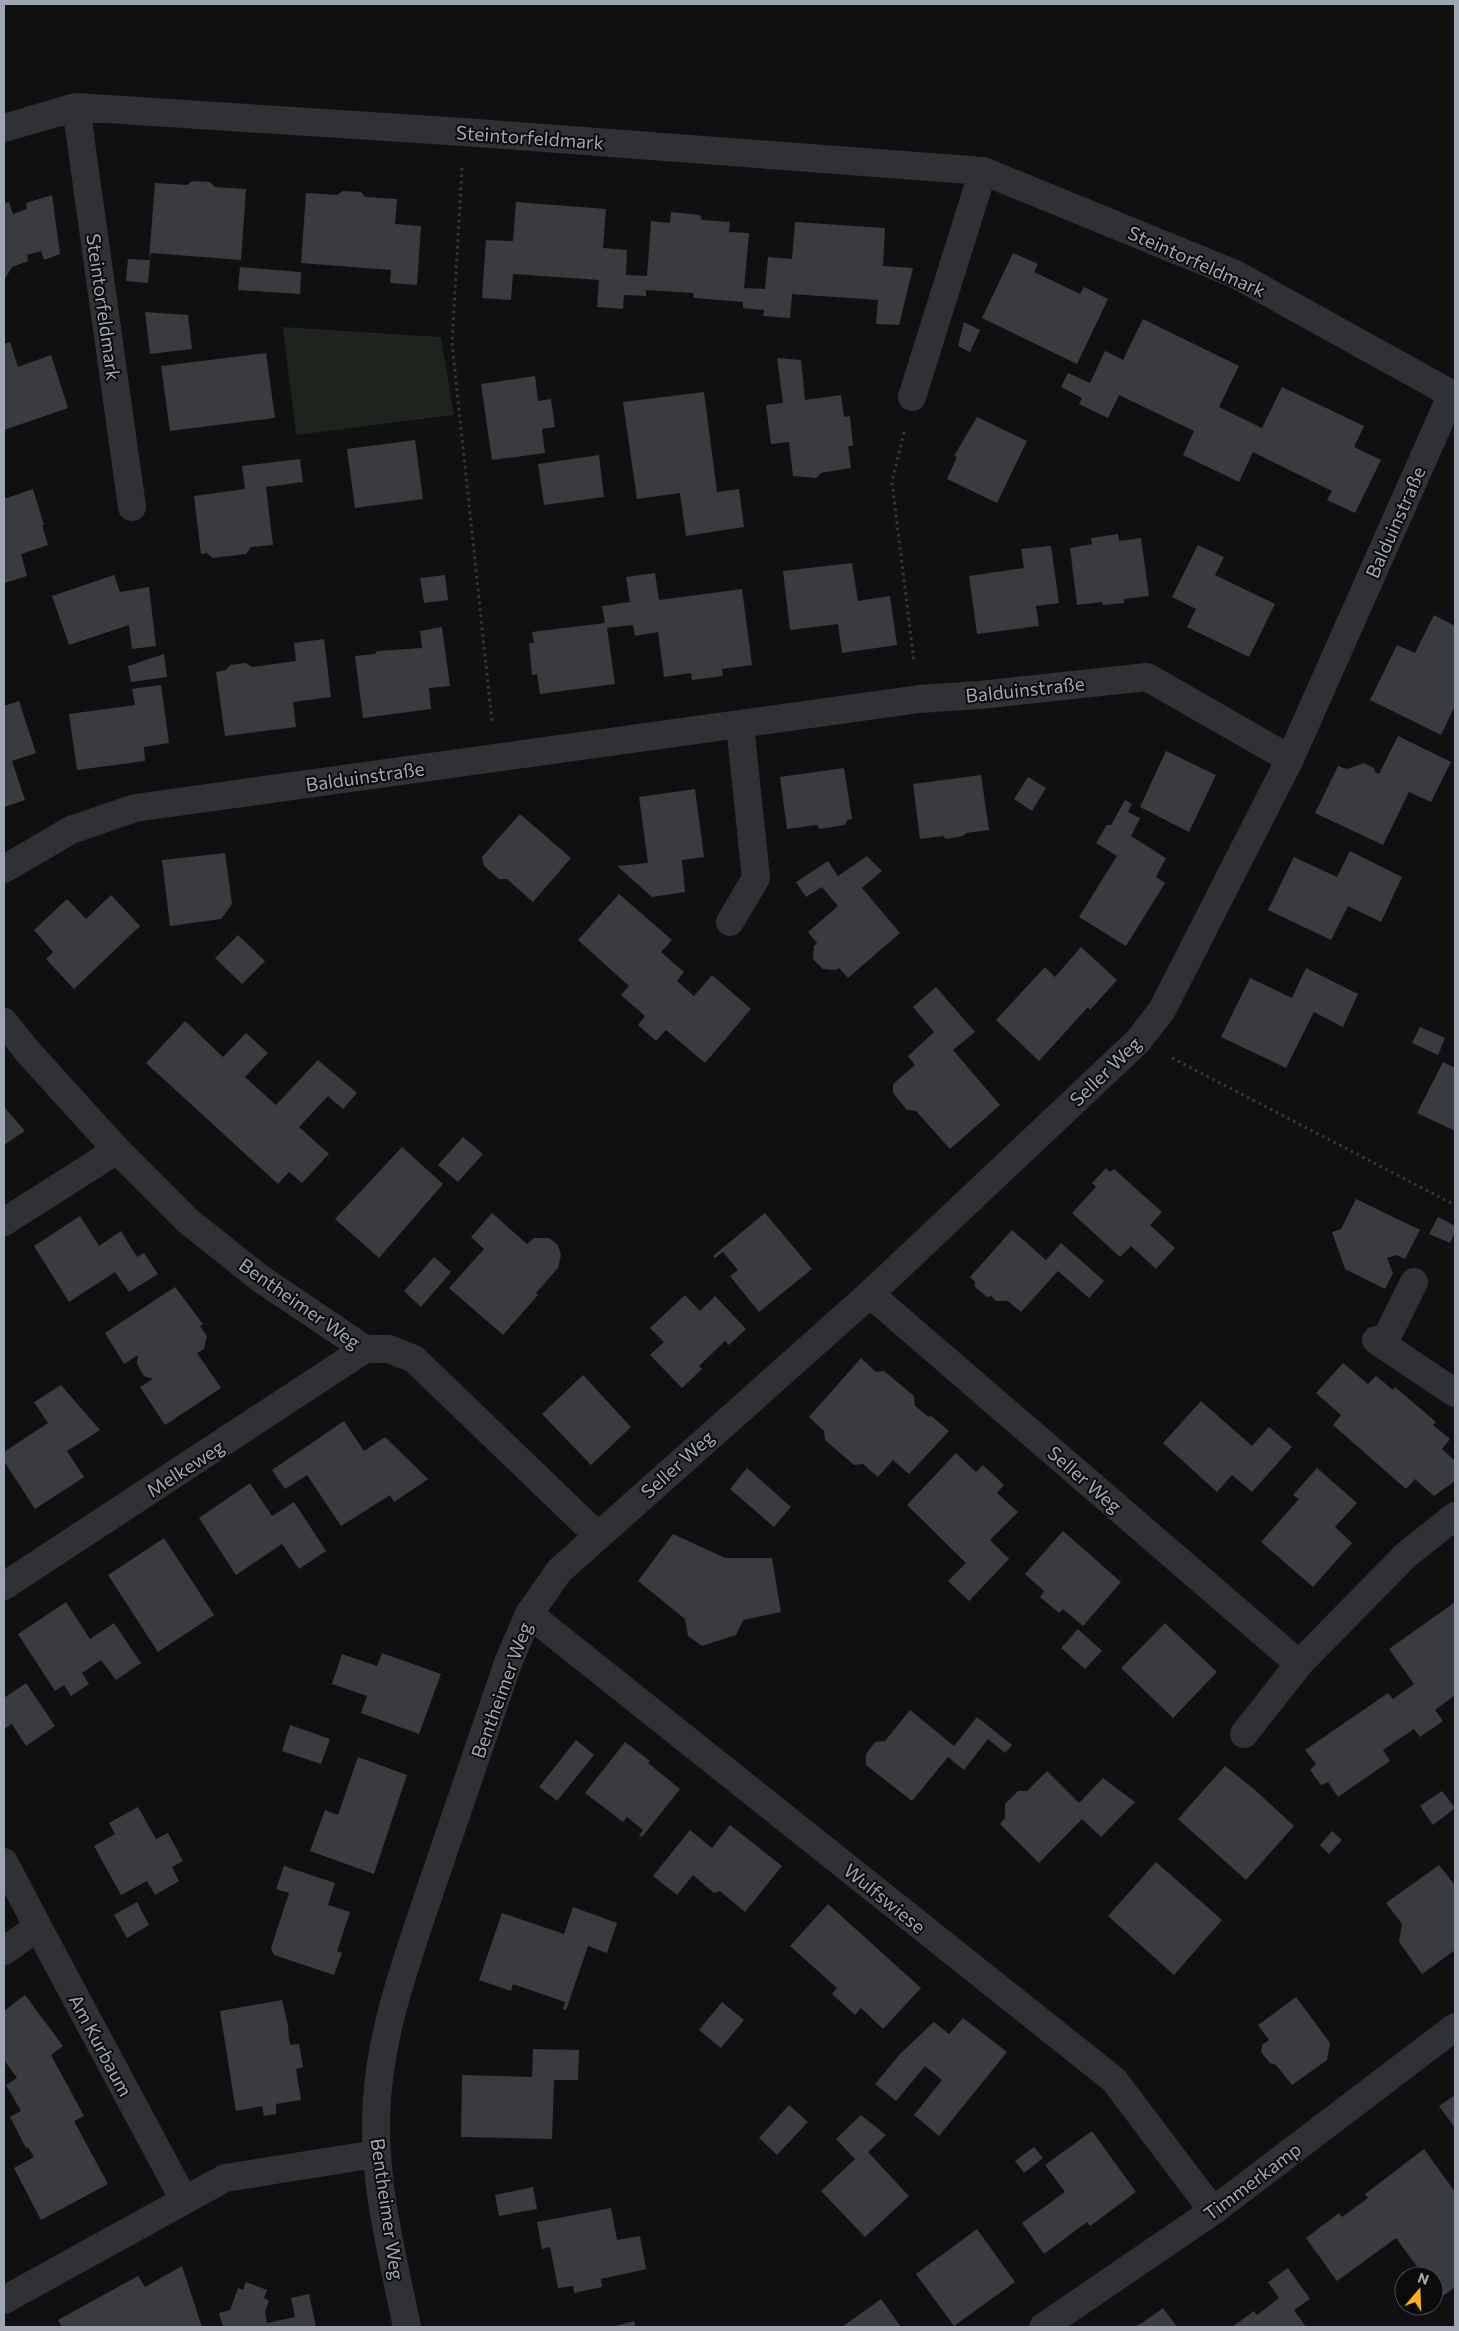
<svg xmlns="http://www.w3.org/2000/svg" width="1459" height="2331" viewBox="0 0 1459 2331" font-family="Commissioner,sans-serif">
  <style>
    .green { fill: #1c241d }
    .building { fill: #3a3b41 }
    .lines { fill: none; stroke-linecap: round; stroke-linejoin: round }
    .path { stroke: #36383d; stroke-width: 3; stroke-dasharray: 2.5 4; stroke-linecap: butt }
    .minor { stroke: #303136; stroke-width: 28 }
    .labels { text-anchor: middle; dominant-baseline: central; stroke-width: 4; stroke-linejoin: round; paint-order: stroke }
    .street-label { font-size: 19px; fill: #a0a6b3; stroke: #0b0b0c }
  </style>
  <rect width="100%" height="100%" fill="#101011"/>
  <path class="green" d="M283 327 441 337 454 415 296 435Z"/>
  <path class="building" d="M192 181 210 182 215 187 246 189 241 260 151 253 149 259 155 183 187 185Z
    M343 191 361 192 365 197 397 199 395 224 421 226 417 285 390 283 391 270 301 263 306 193 337 195Z
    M52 195 60 254 44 260 41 251 27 255 28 261 12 267 6 277 4 278V203L9 202 13 214 27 209 26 203Z
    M516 202 606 209 603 248 627 250 626 275 647 276 651 221 670 223 671 212 700 215 702 220 730 222 729 232 749 233 744 288 765 289 768 257 792 259 795 222 885 228 883 266 913 268 899 325 876 324 878 300 792 294 790 318 763 316 764 310 743 308V302L694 298 693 293 646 290V296L624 295 623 309 597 307 599 280 513 274 511 300 482 298 486 240 513 241Z
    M1013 253 1038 264 1034 272 1080 294 1084 287 1108 299 1077 364 982 318Z
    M128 259 150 260 148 283 126 281Z
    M240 267 301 272 300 294 238 290Z
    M145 312 188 315 192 349 150 354Z
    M1143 319 1239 366 1219 407 1262 428 1282 387 1364 426 1354 447 1381 460 1355 513 1327 500 1332 491 1253 452 1239 482 1183 455 1194 431 1119 395 1108 418 1079 404 1082 398 1061 387 1068 373 1090 383 1105 351 1123 360Z
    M964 322 980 330 970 352 958 346Z
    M10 342 18 367 51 355 68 408 4 430V344Z
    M266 353 275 418 170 431 161 366Z
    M777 358 801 360 805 400 841 395 844 417 850 416 853 446H848L851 468 821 473 816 478 793 476 789 442 771 444 766 405 783 403Z
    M535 376 538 401 551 399 555 427 542 429 545 453 492 460 481 384Z
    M704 392 717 492 739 489 744 527 686 536 680 493 637 499 623 402Z
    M977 417 1027 441 997 503 947 479 957 457 954 456Z
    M415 440 423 499 355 508 347 449Z
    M599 455 604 497 544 505 538 464Z
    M300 459 303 482 266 487 273 545 251 547 246 554 213 558 207 553 201 554 194 496 245 489 242 466Z
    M33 489 44 525H42L48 545 21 554 27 576 4 583V499Z
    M1118 534 1119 541 1141 538 1149 596 1124 599V603L1103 605 1102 602 1077 605 1070 548 1092 544 1091 538Z
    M1198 545 1224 557 1215 575 1275 604 1249 657 1187 627 1196 609 1172 597Z
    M1051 546 1059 603 1036 606 1039 626 977 634 969 576 1024 568 1021 549Z
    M852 563 858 601 890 596 897 645 842 653 838 624 790 630 783 571Z
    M655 573 659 600 742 589 752 665 722 669 723 676 692 680 691 673 664 677 658 632 635 636 633 625 607 628 615 684 540 694 537 674 532 675 529 643H534L532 632 605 623 602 606 630 602 626 577Z
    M114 575 120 592 149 587 156 646 132 649 129 625 69 645 52 596Z
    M445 575 448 600 424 603 420 578Z
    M1434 615 1455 626V706L1441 735 1370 700 1397 645 1415 653Z
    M442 627 450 686 429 688 431 709 363 718 355 656 375 654 377 651 422 648 420 631Z
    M324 639 331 697 293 702 296 727 225 736 216 672 226 670 230 665 246 663 252 667 296 661 294 643Z
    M164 654 167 677 131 682 128 666Z
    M161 685 169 743 144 747 145 761 77 770 69 714 135 705 132 689Z
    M19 701 36 753 12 761 25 800 4 807V706Z
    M1398 736 1451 762 1431 802 1409 792 1383 845 1315 813 1338 766 1347 769 1364 763 1374 768 1375 772 1379 774Z
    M1166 751 1216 775 1189 832 1140 807Z
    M844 768 852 819 847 820 845 825 820 829 817 825 787 829 780 777Z
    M981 775 989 830 966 833 963 836 946 839 943 836 920 839 913 784Z
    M1028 777 1046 788 1032 811 1014 799Z
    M695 789 704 857 682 860 685 892 652 897 617 866 648 863 639 797Z
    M1125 800 1132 804 1128 812 1140 818 1131 836 1166 858 1156 877 1165 883 1126 946 1079 917 1117 856 1096 843 1107 825H1111Z
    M520 814 571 858 533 902 507 879H499L484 866 482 857Z
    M1350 851 1402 877 1381 922 1348 906 1331 940 1268 910 1294 857 1337 877Z
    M225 853 232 904 221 919 170 926 162 860Z
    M867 856 882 871 862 888 900 933 848 978 839 968 835 970 823 969 813 959 814 946 817 943 808 932 838 906 822 887 806 897 796 882 828 861 838 876Z
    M619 894 672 940 661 952 684 972 677 981 694 996 712 975 751 1009 705 1063 666 1030 656 1041 638 1025 645 1016 621 995 629 986 578 940Z
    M111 895 140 926 74 989 46 959 53 952 34 930 67 899 86 919Z
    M238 935 265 961 242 984 215 958Z
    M1081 947 1117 980 1090 1010 1088 1007 1039 1061 996 1020 1045 967 1055 977Z
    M1306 968 1358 994 1343 1027 1314 1012 1286 1068 1221 1037 1250 978 1292 998Z
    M936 987 975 1032 953 1050 1000 1105 950 1149 916 1111 907 1110 893 1093V1084L915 1065 908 1056 934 1032 913 1007Z
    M185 1021 223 1057 246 1033 268 1053 245 1077 276 1105 318 1060 357 1093 343 1109 328 1096 299 1127 329 1154 302 1183 289 1172 278 1184 146 1063Z
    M1420 1027 1445 1038 1438 1055 1412 1043Z
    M1443 1062 1455 1068V1131L1417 1113Z
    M4 1107 25 1131 4 1145Z
    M463 1137 483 1154 458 1182 438 1165Z
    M402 1147 443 1184 379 1258 335 1219Z
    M1106 1168 1110 1172 1114 1169 1162 1212 1150 1225 1175 1248 1156 1269 1131 1246 1120 1257 1072 1213 1096 1187 1092 1183Z
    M1356 1199 1420 1230 1405 1259 1397 1255 1387 1258 1393 1273 1385 1289 1345 1269 1332 1232 1341 1229Z
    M492 1213 527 1244 534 1238H549L558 1245 561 1255 558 1268 536 1293 538 1295 503 1335 449 1288 484 1249 471 1237Z
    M765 1213 812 1269 759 1312 730 1276 738 1270 723 1252 715 1258 713 1256Z
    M80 1216 99 1246 121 1231 137 1257 144 1253 158 1274 129 1292 115 1272 69 1302 34 1246Z
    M1438 1217 1455 1226V1232L1450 1243 1429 1234Z
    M1012 1230 1046 1260 1061 1243 1104 1281 1089 1298 1058 1271 1021 1312 1008 1301H996L991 1296 987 1297 975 1287V1282L970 1277Z
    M434 1257 451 1272 421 1307 404 1291Z
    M175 1287 203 1324 200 1326 207 1336 204 1349 197 1353 221 1388 165 1425 140 1387 153 1379 144 1376 137 1364 138 1355 124 1364 105 1333Z
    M685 1295 700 1311 715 1296 746 1329 729 1345 725 1341 699 1366 702 1369 682 1388 650 1355 664 1342 650 1328Z
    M861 1358 876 1372 884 1371 914 1396 915 1406 929 1417 930 1415 949 1431 909 1474 893 1460 878 1477 863 1464 854 1465 825 1440 824 1431 809 1417Z
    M1343 1363 1368 1384 1376 1376 1393 1390 1395 1387 1436 1422 1433 1425 1450 1439 1442 1449 1455 1461V1481L1434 1496 1415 1479 1406 1489 1333 1425 1341 1415 1316 1393Z
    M583 1375 631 1427 591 1465 542 1414Z
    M61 1385 100 1430 67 1451 84 1477 35 1509 4 1461V1452L48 1423 34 1402Z
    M1201 1401 1252 1446 1269 1427 1292 1447 1252 1492 1232 1475 1217 1492 1163 1443Z
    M344 1421 364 1451 385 1437 428 1479 394 1502 390 1495 341 1526 307 1475 285 1489 272 1470Z
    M956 1453 976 1472 983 1465 1004 1485 997 1493 1018 1512 990 1540 1009 1559 969 1601 948 1581 966 1563 907 1505Z
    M747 1468 791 1507 774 1527 730 1489Z
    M1317 1468 1357 1503 1335 1527 1352 1543 1313 1587 1261 1542 1299 1499 1293 1495Z
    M250 1483 272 1516 294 1502 326 1551 299 1569 282 1544 236 1575 199 1518Z
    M1063 1531 1121 1582 1083 1626 1063 1609 1059 1613 1040 1597 1044 1591 1025 1574Z
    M673 1534 725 1558H772L781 1612 743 1620 736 1635 702 1646 688 1636 685 1619 638 1581Z
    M164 1538 214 1615 158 1652 108 1575Z
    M66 1602 90 1639 114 1623 141 1663 116 1680 101 1660 82 1673 89 1684 71 1696 64 1685 55 1691 18 1634Z
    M1455 1602V1695L1435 1710 1443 1721 1420 1737 1414 1729 1383 1750 1390 1761 1338 1797 1328 1782 1321 1785 1310 1770 1316 1764 1305 1750 1388 1693 1393 1699 1414 1684 1389 1649Z
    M1165 1623 1217 1672 1173 1718 1121 1668Z
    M1078 1629 1102 1651 1085 1669 1061 1648Z
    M382 1653 441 1674 419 1734 361 1713 367 1696 332 1684 342 1654 377 1666Z
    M26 1683 55 1726 26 1746 12 1724 4 1729V1698Z
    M910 1710 954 1746 977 1717 1012 1745 1005 1753 988 1739 964 1770 948 1757 912 1801 866 1765V1754L875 1742 885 1741Z
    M290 1725 330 1739 321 1764 282 1751Z
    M576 1740 594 1755 557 1801 539 1787Z
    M625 1742 650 1761 648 1763 680 1789 642 1837 639 1835 643 1830 627 1817 623 1822 585 1793Z
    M358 1757 407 1775 374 1874 310 1851 325 1810 338 1815Z
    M1225 1766 1254 1789 1294 1826 1246 1880 1178 1819Z
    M1047 1771 1079 1803 1103 1778 1135 1802 1101 1837 1082 1819 1039 1863 1000 1824 1005 1818V1804L1018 1791H1027Z
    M1442 1791 1455 1808 1433 1825 1420 1806Z
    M138 1807 156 1839 168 1833 183 1861 172 1867 179 1881 155 1895 147 1881 121 1895 94 1846 115 1834 109 1823Z
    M730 1825 782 1866 745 1912 720 1891 714 1893 693 1875 677 1895 653 1876 690 1830 712 1848Z
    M1332 1831 1342 1840 1329 1854 1320 1845Z
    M1156 1862 1222 1920 1174 1975 1108 1916Z
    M1439 1865 1455 1885V1950L1422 1974 1399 1942 1402 1924 1386 1903Z
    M284 1866 335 1883 328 1905 350 1912 337 1951 342 1953 334 1975 274 1955 271 1948 289 1893 276 1889Z
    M137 1902 149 1925 127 1938 114 1915Z
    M828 1904 921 1988 883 2029 861 2008 855 2015 832 1994 837 1988 790 1946Z
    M573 1907 617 1923 607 1953 588 1946 566 2010 563 2009 565 2002 513 1984 511 1991 479 1980 502 1913 564 1934Z
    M25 1995 63 2046 51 2055 84 2116 74 2121 108 2184 41 2220 14 2168 34 2157 28 2147 26 2148 10 2117 21 2111 6 2085 17 2078 4 2060V2011Z
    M1296 1997 1330 2043 1327 2060 1292 2085 1276 2065 1270 2063 1261 2052 1262 2045 1269 2040 1258 2025Z
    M282 2000 288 2026 289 2040 291 2045 299 2044 303 2067 296 2069 301 2100 276 2104V2114L264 2116 262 2106 236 2111 220 2011Z
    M722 2002 744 2020 721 2048 699 2030Z
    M963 2018 1007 2052 939 2136 914 2115 942 2080 925 2066 896 2101 875 2084 901 2053 934 2022 949 2034Z
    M533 2049 579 2050 578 2080H554L552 2139 461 2137 462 2075 532 2077Z
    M1455 2095V2128L1439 2106Z
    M789 2105 808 2122 777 2155 759 2138Z
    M861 2115 886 2135 868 2152 909 2196 865 2237 821 2191 855 2159 836 2139Z
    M1092 2131 1136 2192 1090 2226 1087 2222 1044 2254 1022 2223 1065 2192 1045 2165Z
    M1034 2147 1043 2158 1024 2173 1015 2161Z
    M1424 2149 1455 2192V2287L1440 2298 1434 2289V2276H1424L1396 2238 1337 2281 1306 2238 1339 2213 1342 2217 1368 2198 1365 2194Z
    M533 2187 537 2209 499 2216 495 2195Z
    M611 2208 617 2240 640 2236 646 2269 601 2279 602 2287 574 2293 573 2286 558 2288 550 2247 542 2249 537 2222Z
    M977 2229 1015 2282 954 2326 916 2274Z
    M182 2266 202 2327H62L58 2320 138 2276 145 2287Z
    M1288 2268 1310 2299 1294 2310 1306 2327H1232L1254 2311 1257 2315 1279 2298 1268 2282Z
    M246 2282 267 2290 264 2298 269 2301 265 2312 267 2323 295 2317 291 2298 309 2294 316 2327H223L219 2313 230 2310 238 2288 243 2290Z
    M881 2299 901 2327H842Z
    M1163 2308 1177 2327H1133L1142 2323Z
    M634 2321 636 2327H612Z"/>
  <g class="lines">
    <path class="path" d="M462 168 452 343 492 722
      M904 432 892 482 914 662
      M1172 1058 1455 1205"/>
    <path class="minor" d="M76 107 132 507
      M4 128 76 107 464 132 983 171 1235 274 1455 396
      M912 397 983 171
      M4 869 71 830 135 808 919 699 980 695 1147 677 1290 759
      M730 922 756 878 740 725
      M4 1022 28 1052 117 1150 188 1221 261 1279 365 1349H389L414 1359 597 1535
      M4 1222 117 1150
      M870 1294 1299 1664 1406 1555 1455 1516
      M1376 1340 1455 1393
      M1383 1345 1414 1282
      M4 1586 365 1349
      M529 1614 1114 2080 1213 2211
      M1244 1734 1299 1664
      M4 1862 38 1927
      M4 1951 38 1927 184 2200
      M4 2300 225 2178 376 2154
      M407 2327C392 2253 371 2176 377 2099 382 2026 408 1957 431 1888 457 1813 483 1738 508 1663L529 1614 559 1571 870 1294 1138 1041 1162 1010 1290 759 1452 394
      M1043 2327 1213 2211 1455 2027"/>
  </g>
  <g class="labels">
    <g class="street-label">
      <text transform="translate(530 137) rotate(4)">Steintorfeldmark</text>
      <text transform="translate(1197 261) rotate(24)">Steintorfeldmark</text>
      <text transform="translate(104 307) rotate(82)">Steintorfeldmark</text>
      <text transform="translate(1395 522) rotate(-66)">Balduinstraße</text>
      <text transform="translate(1025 689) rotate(-6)">Balduinstraße</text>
      <text transform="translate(365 776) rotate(-8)">Balduinstraße</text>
      <text transform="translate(1105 1071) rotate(-44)">Seller Weg</text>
      <text transform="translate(300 1303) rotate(35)">Bentheimer Weg</text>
      <text transform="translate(677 1464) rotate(-42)">Seller Weg</text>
      <text transform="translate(185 1468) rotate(-33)">Melkeweg</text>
      <text transform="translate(1085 1479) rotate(41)">Seller Weg</text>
      <text transform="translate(501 1690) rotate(-70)">Bentheimer Weg</text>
      <text transform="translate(885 1898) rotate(39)">Wulfswiese</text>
      <text transform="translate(101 2045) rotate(62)">Am Kurbaum</text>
      <text transform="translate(1252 2181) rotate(-37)">Timmerkamp</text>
      <text transform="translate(388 2209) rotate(82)">Bentheimer Weg</text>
    </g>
  </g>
  <rect width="1459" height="2331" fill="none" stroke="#a0a6b3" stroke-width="10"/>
  <g transform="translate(1419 2291) rotate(19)"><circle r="24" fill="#0b0b0c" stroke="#47494f"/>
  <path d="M0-4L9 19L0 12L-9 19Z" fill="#fbae1e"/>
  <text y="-8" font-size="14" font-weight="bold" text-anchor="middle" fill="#a0a6b3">N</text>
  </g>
</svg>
